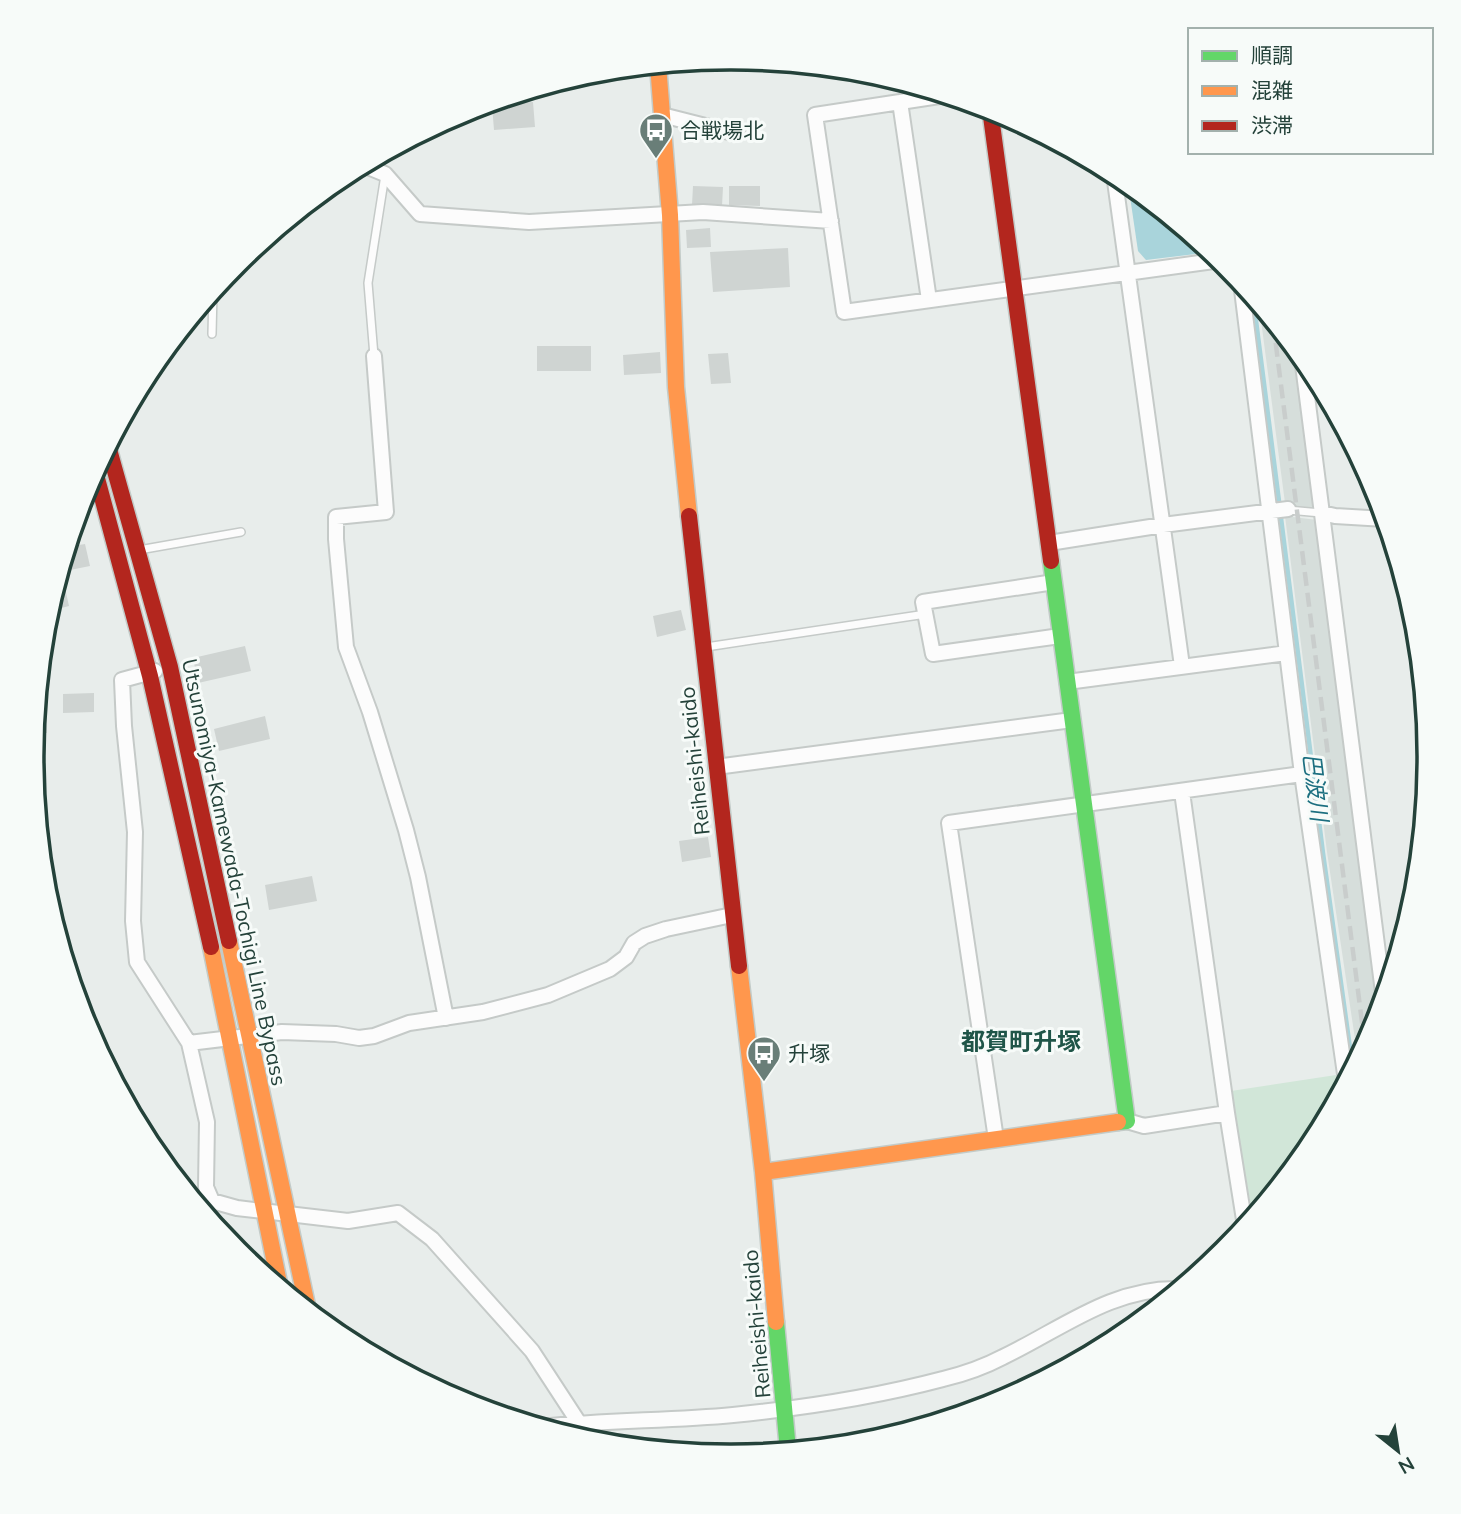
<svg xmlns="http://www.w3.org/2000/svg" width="1461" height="1514" viewBox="0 0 1461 1514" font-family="Mulish,'Noto Sans JP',sans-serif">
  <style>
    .built { fill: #d6dedb }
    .green { fill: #d1e6d8 }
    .water { fill: #a9d4db }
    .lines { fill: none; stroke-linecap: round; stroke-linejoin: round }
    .stream { stroke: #a9d4db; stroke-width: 4.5 }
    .building { fill: #cfd4d2 }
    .lane-casing { stroke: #c5cac8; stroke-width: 10 }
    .street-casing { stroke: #c5cac8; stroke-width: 18 }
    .fast-casing { stroke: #c3cbc8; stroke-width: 19 }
    .slow-casing { stroke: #c3cbc8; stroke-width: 19 }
    .jam-casing { stroke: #c3cbc8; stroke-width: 19 }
    .lane { stroke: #fcfcfc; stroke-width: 7 }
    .street { stroke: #fcfcfc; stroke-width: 14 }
    .fast { stroke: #63d668; stroke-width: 16 }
    .slow { stroke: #ff974d; stroke-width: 16 }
    .jam { stroke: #b3261e; stroke-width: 16 }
    .rail { stroke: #c9cdcc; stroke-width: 4.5; stroke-dasharray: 14 7; stroke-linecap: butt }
    .labels { text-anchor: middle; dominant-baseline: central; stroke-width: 6; stroke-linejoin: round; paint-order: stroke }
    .poi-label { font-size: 21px; fill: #24423a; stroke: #f7fbf9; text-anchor: start }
    .street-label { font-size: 21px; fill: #24423a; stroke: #f7fbf9 }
    .water-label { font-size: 23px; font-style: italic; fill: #1c6f80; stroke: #f7fbf9 }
    .quarter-label { font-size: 24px; font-weight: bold; fill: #1f5548; stroke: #f7fbf9 }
    .rim { fill: none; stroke: #24423a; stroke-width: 3.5 }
  </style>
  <rect width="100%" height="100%" fill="#e8edeb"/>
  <path class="built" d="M1259 305 1293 345 1314 508 1292 507 1285 503Z
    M1285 516 1317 520 1379 1014 1358 1059 1327 852Z"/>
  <path class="green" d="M1336 1075 1340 1092 1332 1096C1337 1124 1275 1190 1256 1213H1252L1231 1091Z"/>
  <path class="water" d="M1128 183 1212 252 1146 260 1138 251Z"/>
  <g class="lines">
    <path class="stream" d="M1253 297 1279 501
      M1281 518 1323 853 1351 1055
      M1336 1095 1337 1099"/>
  </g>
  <path class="building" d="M533 102 535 127 494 130 492 105Z
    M693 186 723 187 722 206 692 205Z
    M729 186H760V206L729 205Z
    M710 228 711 247 687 248 686 230Z
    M788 248 790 287 713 292 710 252Z
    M537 346H591V371H537Z
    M660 352 661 373 624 375 623 355Z
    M728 353 731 383 711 384 708 354Z
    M85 544 90 566 60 572 67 547Z
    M63 579 69 606 50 611 57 580Z
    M681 610 686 630 657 637 653 616Z
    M245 646 251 671 198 683 193 658Z
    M94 693V712L63 713V694Z
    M47 716V733H34L35 717Z
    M265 716 270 739 219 751 214 729Z
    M708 837 711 857 682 862 679 841Z
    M312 876 317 901 269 910 265 885Z"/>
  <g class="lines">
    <g class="lane-casing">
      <path id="lane" d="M212 334 213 292
        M374 356 368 283 385 175
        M1288 510 1321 513
        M139 550 241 532
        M706 647 926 614"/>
    </g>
    <g class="street-casing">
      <path id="street" d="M946 95 815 115 844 312 1221 260
        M900 102 929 300
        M662 115 737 134
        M363 165 385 174 420 214 529 222 703 212 831 221
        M1114 174 1182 666
        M1241 282 1302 774 1346 1081
        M374 356 386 512 336 517V539L346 647 370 712 406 830 418 877 446 1018
        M1302 357 1384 1000
        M1322 513 1335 516 1385 519
        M1049 543 1163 525 1288 509
        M1054 582 923 602 933 654 1060 636
        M155 671 122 680 124 726 135 832 133 921 137 962 189 1043 207 1122 206 1187 212 1201 237 1208 348 1221 398 1213 432 1239 532 1351 579 1423
        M1067 682 1287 653
        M716 767 1072 720
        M1182 792 1227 1113 1245 1226
        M189 1043 282 1032 336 1034 359 1038 374 1036 409 1023 483 1012 548 995 610 969 626 957 634 943 645 936 666 929 732 915
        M1127 1121 1144 1126 1227 1113
        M996 1139 949 823 1302 774
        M542 1427C606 1420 670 1421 733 1415 803 1408 875 1397 943 1379 964 1374 984 1367 1003 1357 1060 1330 1112 1287 1179 1289"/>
    </g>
    <g class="fast-casing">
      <path id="fast" d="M1051 561 1127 1121 1118 1122
        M776 1322 788 1450"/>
    </g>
    <g class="slow-casing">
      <path id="slow" d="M658 65 670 215 676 387 689 516
        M229 941 308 1310
        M211 947 280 1288
        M739 966 763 1172 776 1322
        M763 1172 1118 1122"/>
    </g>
    <g class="jam-casing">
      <path id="jam" d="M990 109 1051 561
        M108 446 170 667 229 941
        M95 471 150 676 211 947
        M689 516 739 966"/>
    </g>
    <use href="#lane" class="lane"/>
    <use href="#street" class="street"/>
    <use href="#fast" class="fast"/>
    <use href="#slow" class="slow"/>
    <use href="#jam" class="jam"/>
    <path class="rail" d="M1273 322 1365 1046"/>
  </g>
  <defs>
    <g id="bus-pin" transform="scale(1.75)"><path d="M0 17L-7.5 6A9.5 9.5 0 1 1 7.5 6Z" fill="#697e78" stroke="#f7fbf9"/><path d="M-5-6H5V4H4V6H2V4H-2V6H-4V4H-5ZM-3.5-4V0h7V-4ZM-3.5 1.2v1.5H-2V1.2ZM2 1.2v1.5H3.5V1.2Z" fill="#fff"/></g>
  </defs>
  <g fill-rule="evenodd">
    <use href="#bus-pin" x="656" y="130"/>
    <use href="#bus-pin" x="764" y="1053"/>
  </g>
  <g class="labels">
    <g class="poi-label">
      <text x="680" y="130">合戦場北</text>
      <text x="788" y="1053">升塚</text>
    </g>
    <g class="street-label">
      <text transform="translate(694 761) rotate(-96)">Reiheishi-kaido</text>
      <text transform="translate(235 872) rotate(78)">Utsunomiya-Kamewada-Tochigi Line Bypass</text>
      <text transform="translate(756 1324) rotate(-95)">Reiheishi-kaido</text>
    </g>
    <g class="water-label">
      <text transform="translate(1316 787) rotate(83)">巴波川</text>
    </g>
    <g class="quarter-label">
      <text x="1021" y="1041">都賀町升塚</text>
    </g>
  </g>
  <path d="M0 0H1461V1514H0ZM730 70H731A686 686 0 0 1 1417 756V758A686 686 0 0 1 731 1444H730A686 686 0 0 1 44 758V756A686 686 0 0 1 730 70Z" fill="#f7fbf9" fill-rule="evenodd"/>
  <path class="rim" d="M730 70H731A686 686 0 0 1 1417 756V758A686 686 0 0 1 731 1444H730A686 686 0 0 1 44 758V756A686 686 0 0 1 730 70Z"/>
  <rect x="1188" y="28" width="245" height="126" fill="#f7fbf9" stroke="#a3b1ad" stroke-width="2"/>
  <rect x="1202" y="51" width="35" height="10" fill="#63d668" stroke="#a3b1ad" stroke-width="2"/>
  <text x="1251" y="63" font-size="21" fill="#24423a">順調</text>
  <rect x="1202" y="86" width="35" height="10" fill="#ff974d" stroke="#a3b1ad" stroke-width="2"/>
  <text x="1251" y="98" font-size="21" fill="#24423a">混雑</text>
  <rect x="1202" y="121" width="35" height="10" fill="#b3261e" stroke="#a3b1ad" stroke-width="2"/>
  <text x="1251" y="133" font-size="21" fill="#24423a">渋滞</text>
  <g transform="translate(1398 1451) rotate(150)" stroke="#f7fbf9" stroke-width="5" paint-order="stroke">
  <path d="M0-5L12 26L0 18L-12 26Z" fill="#24423a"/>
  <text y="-10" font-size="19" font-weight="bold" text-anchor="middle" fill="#24423a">N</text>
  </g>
</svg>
